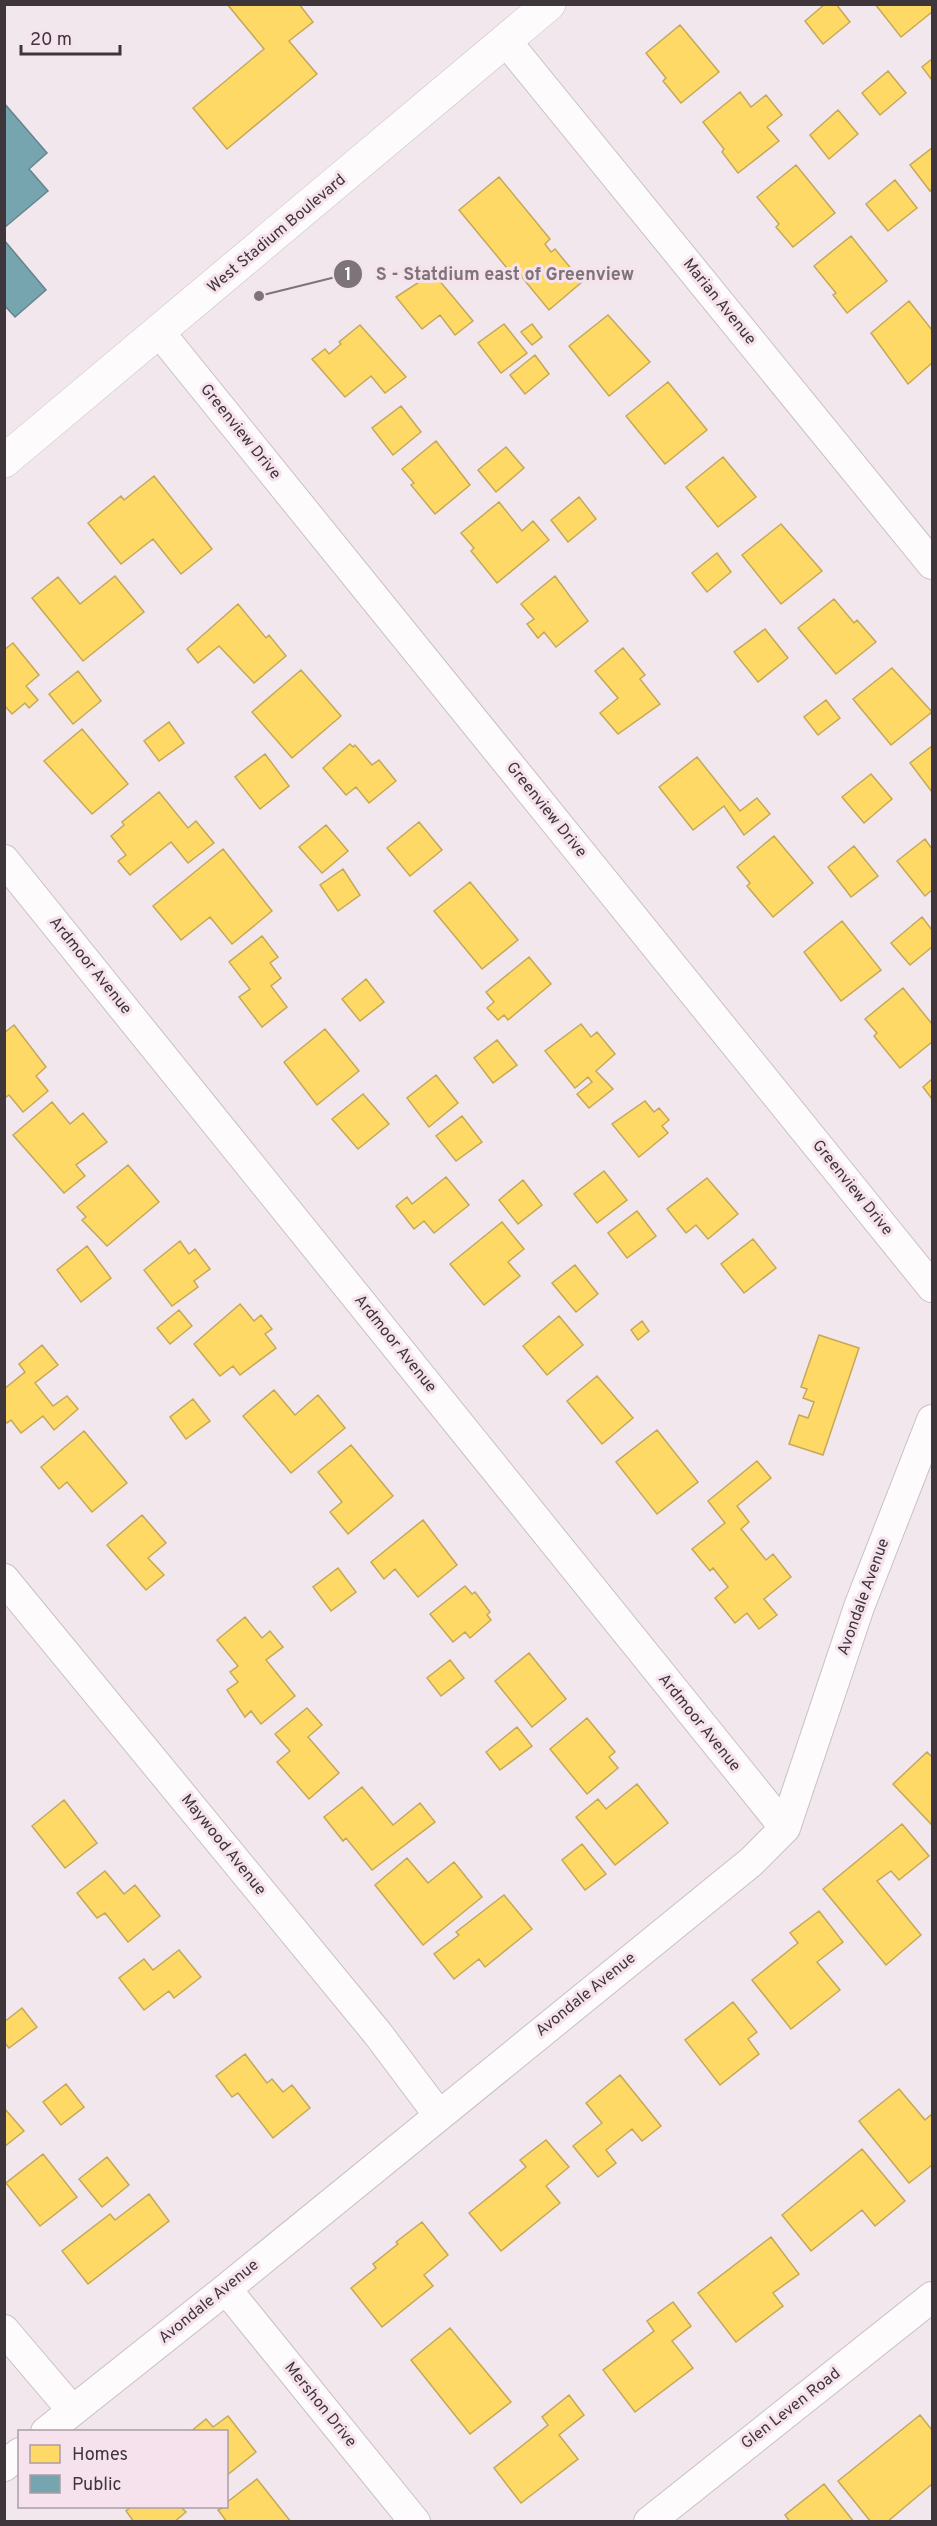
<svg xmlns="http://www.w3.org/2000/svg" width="937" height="2526" viewBox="0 0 937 2526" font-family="Overpass,sans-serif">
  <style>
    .homes { fill: #ffd966; stroke: #c5a859; stroke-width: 1.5 }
    .public { fill: #76a5af; stroke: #65848c; stroke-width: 1.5 }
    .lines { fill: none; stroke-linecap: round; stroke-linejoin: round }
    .street-casing { stroke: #c8c0c4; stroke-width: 32 }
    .secondary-casing { stroke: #c8c0c4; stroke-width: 34 }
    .street { stroke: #fdfbfc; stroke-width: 30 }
    .secondary { stroke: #fdfbfc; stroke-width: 33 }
    .labels { text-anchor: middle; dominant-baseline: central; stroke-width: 6; stroke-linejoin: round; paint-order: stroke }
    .street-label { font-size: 16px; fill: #3e363b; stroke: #f6e2ec }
    .leader { fill: none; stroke: #7d7479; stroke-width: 2 }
    .callout-dot { fill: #7d7479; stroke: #f6e2ec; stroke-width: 2 }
    .mark-label { font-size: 18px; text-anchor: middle; font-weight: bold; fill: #fff }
    .callout-label { font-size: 18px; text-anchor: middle; font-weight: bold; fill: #7d7479; stroke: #f6e2ec; stroke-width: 6; stroke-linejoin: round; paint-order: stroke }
  </style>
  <rect width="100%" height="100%" fill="#f2e7ec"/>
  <path class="homes" d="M227 4H299L313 22 289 41 317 74 227 149 193 108 264 49Z
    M825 4H836L850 22 823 44 805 21Z
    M875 4H932V12L901 37Z
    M680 25 719 72 681 103 663 81 666 78 646 53Z
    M932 59V80L922 67Z
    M888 71 906 93 880 115 862 93Z
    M740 92 751 107 766 95 782 115 767 127 779 141 738 173 722 152 724 149 703 122Z
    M838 110 858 134 829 159 810 135Z
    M932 148V189L930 191 910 165Z
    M796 165 835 213 793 247 776 227 779 224 757 197Z
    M499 177 550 239 545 244 551 252 555 249 582 282 549 310 521 276 516 279 459 210Z
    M895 180 917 208 888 231 866 204Z
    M851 236 887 281 847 313 833 295 836 293 814 266Z
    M433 273 473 321 455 335 440 315 422 329 396 297Z
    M909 301 932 330V363L908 384 871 333Z
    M608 315 650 362 609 396 569 346Z
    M504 324 527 353 501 373 478 343Z
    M532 324 542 337 532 345 521 332Z
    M360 325 406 377 385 393 371 376 345 397 312 359 325 349 329 354 341 344 339 342Z
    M535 355 549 374 525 394 510 375Z
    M668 382 707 430 665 464 626 416Z
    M401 406 421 432 393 455 372 428Z
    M436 441 470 485 435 514 411 485 414 483 402 469Z
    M506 447 524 468 496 492 478 470Z
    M723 457 756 497 718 527 686 487Z
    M154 476 212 549 181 574 153 539 121 564 88 523 121 496 124 500Z
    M579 497 596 519 568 542 551 520Z
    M499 502 522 531 533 521 549 540 497 583 471 551 474 548 461 533Z
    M781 524 822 571 781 604 742 555Z
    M717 553 731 572 707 592 692 573Z
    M115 576 144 612 83 661 32 598 58 577 80 604Z
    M555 576 588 621 556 647 544 632 538 638 527 624 534 619 521 604Z
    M834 599 854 623 857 620 876 642 836 674 798 628Z
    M238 604 266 638 269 635 286 656 254 683 219 646 198 663 187 649Z
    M765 629 788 658 758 682 734 652Z
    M13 643 39 675 26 686 38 700 29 708 25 703 12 714 4 705V650Z
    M623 648 645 675 640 679 660 704 618 734 600 713 618 698 595 671Z
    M892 668 932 712 891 745 853 699Z
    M301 670 341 716 292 758 252 712Z
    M78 671 101 701 73 724 49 694Z
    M826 700 840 718 818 735 804 717Z
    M169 722 184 743 159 761 144 741Z
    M82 729 128 784 92 814 44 761Z
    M350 744 353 747 355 745 372 765 379 760 396 781 369 803 356 787 346 795 323 768Z
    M932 746V792L910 763Z
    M265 754 289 786 260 809 235 777Z
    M697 757 740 811 757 798 770 814 744 835 724 806 693 830 659 787Z
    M871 774 892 799 864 823 842 797Z
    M159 792 188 828 196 821 214 843 188 863 171 842 130 875 118 861 126 855 111 836 124 825 122 822Z
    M419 822 442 850 410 876 387 848Z
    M326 825 348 851 322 873 299 847Z
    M774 836 813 883 773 917 747 886 750 883 737 867Z
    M925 839 932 849V890L925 896 897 861Z
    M854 846 878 876 851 897 828 867Z
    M223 849 272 911 232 944 210 917 181 940 153 906Z
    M343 869 360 895 338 911 320 885Z
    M470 882 518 940 482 969 434 911Z
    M922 917 932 930V947L910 965 891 943Z
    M842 921 881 970 841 1001 804 952Z
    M262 936 278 957 270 963 281 978 271 986 287 1007 262 1027 239 997 250 989 229 962Z
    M529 957 551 984 508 1020 504 1015 498 1020 487 1008 494 1002 486 992Z
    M366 979 384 1002 360 1021 342 999Z
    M903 988 932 1024V1042L900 1068 874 1036 877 1033 865 1019Z
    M581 1024 591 1037 597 1032 615 1054 596 1071 613 1089 589 1108 577 1094 592 1082 588 1077 575 1088 545 1051Z
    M14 1025 46 1067 36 1076 48 1091 23 1112 9 1095 6 1097 4 1095V1033Z
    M325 1029 359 1071 317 1105 284 1062Z
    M497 1040 517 1065 493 1083 474 1058Z
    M436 1075 458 1103 429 1127 407 1098Z
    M932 1079V1099L923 1087Z
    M363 1094 389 1124 358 1149 332 1119Z
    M645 1101 654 1112 659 1108 669 1120 662 1126 668 1133 639 1157 612 1124Z
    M52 1102 70 1124 83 1113 107 1142 76 1165 85 1176 64 1193 13 1135Z
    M462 1116 482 1142 456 1161 436 1136Z
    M128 1165 159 1202 107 1246 82 1220 86 1217 77 1207Z
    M604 1171 627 1200 597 1223 574 1194Z
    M446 1177 469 1205 434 1233 424 1221 414 1229 396 1206 407 1197 412 1204Z
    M707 1178 738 1214 708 1239 696 1225 686 1233 667 1209Z
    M523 1180 542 1205 518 1224 499 1200Z
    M637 1211 656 1236 627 1258 608 1233Z
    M502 1222 524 1249 508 1262 520 1276 484 1305 450 1264Z
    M753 1239 776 1268 744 1293 721 1264Z
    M180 1241 189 1254 195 1249 210 1269 194 1281 198 1287 172 1306 144 1270Z
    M87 1246 111 1278 81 1302 57 1270Z
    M575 1265 598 1294 576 1312 552 1283Z
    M240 1304 254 1321 261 1315 272 1329 265 1334 276 1348 240 1375 233 1366 220 1376 194 1344Z
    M179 1310 192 1326 170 1344 157 1328Z
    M559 1316 583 1345 547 1375 523 1346Z
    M642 1321 649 1331 638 1340 631 1330Z
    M819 1335 859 1348 823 1455 789 1444 799 1415 808 1418 814 1402 803 1398 807 1389 801 1387Z
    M42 1345 58 1365 35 1383 53 1406 67 1396 78 1409 54 1430 43 1416 21 1433 11 1420 7 1423 4 1420V1389L25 1372 19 1364Z
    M597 1376 633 1418 602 1444 567 1401Z
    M274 1390 295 1415 318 1395 345 1428 291 1473 243 1416Z
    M193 1399 210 1421 186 1439 170 1417Z
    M657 1430 698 1482 657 1514 616 1462Z
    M84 1431 127 1483 92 1512 67 1482 59 1489 41 1467Z
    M351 1445 393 1496 348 1534 330 1512 342 1502 318 1472Z
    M757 1461 771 1478 737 1506 749 1522 741 1529 766 1560 773 1554 791 1577 764 1599 777 1615 759 1629 747 1613 735 1623 715 1598 728 1587 713 1568 710 1571 692 1549 725 1523 708 1501Z
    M142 1515 166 1543 148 1558 164 1575 146 1590 107 1545Z
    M423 1520 457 1565 418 1597 395 1569 384 1579 371 1562Z
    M338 1568 356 1592 331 1611 313 1587Z
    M465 1586 472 1594 475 1592 490 1612 487 1615 491 1620 470 1638 465 1632 453 1642 430 1614Z
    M245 1617 262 1638 270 1631 283 1647 266 1660 295 1696 261 1724 251 1711 245 1717 227 1690 238 1682 230 1672 238 1666 217 1640Z
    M529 1653 566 1699 532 1727 495 1681Z
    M450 1660 464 1678 441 1696 427 1678Z
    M307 1708 322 1725 308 1737 339 1773 309 1799 277 1762 290 1751 275 1734Z
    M587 1718 615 1752 609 1757 618 1768 587 1794 550 1749Z
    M517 1727 532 1746 500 1770 486 1752Z
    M927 1752 932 1757V1825L893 1784Z
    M637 1784 668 1823 615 1865 576 1817 598 1799 606 1809Z
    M362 1787 393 1825 420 1803 435 1822 372 1870 346 1838 343 1841 324 1817Z
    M64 1800 97 1843 65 1868 32 1826Z
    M902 1824 929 1856 899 1880 891 1871 877 1881 921 1935 886 1965 823 1889Z
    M582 1844 606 1874 585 1890 562 1860Z
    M407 1858 428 1883 454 1862 482 1897 423 1945 375 1885Z
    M105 1871 124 1894 135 1885 160 1916 128 1942 105 1913 97 1918 77 1893Z
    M504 1895 532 1929 485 1967 479 1959 454 1979 434 1954 459 1935 456 1932Z
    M819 1911 843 1942 817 1962 840 1990 791 2029 752 1980 798 1943 790 1933Z
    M179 1950 201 1977 174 1998 169 1991 144 2010 119 1978 144 1959 153 1970Z
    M733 2002 757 2032 748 2039 759 2054 720 2085 685 2040Z
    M22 2008 37 2027 9 2048 4 2042V2022Z
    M245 2054 267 2083 272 2079 283 2092 292 2085 310 2108 273 2138 238 2093 232 2097 216 2076Z
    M620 2075 661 2126 642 2141 632 2129 606 2150 616 2163 598 2177 573 2146 602 2123 586 2103Z
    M66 2084 84 2107 61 2125 43 2102Z
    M899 2089 925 2120 932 2114V2165L909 2183 859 2121Z
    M4 2108 24 2131 4 2147Z
    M546 2140 569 2167 546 2186 560 2203 501 2251 469 2213 526 2167 520 2160Z
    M862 2149 905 2201 875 2226 862 2210 811 2251 782 2215Z
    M43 2154 77 2197 40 2226 6 2183Z
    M107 2157 129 2185 102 2207 79 2179Z
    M149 2194 169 2221 88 2284 62 2251 110 2214 115 2220Z
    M422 2222 448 2255 424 2275 433 2286 382 2327 351 2288 376 2268 373 2264 398 2244 396 2242Z
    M771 2237 799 2274 773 2293 783 2306 736 2342 698 2293Z
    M673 2302 691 2326 672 2341 693 2368 635 2412 603 2370 654 2331 647 2321Z
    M450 2328 511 2402 470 2434 411 2360Z
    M569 2395 584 2415 559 2435 578 2459 521 2503 494 2468 548 2425 542 2417Z
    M920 2415 932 2430V2484L887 2522H871L838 2481Z
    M228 2416 256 2452 226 2476V2432H190L206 2419 213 2427Z
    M257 2479 291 2522H227L218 2510 226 2506V2503Z
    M824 2484 854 2522H790L785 2515Z
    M132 2506H180L186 2512 174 2522H134L126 2511Z"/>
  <path class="public" d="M4 103 47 153 29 169 48 191 4 228Z
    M4 240 46 290 15 317 4 305Z"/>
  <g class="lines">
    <g class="street-casing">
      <path id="street" d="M506 41 932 564
        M160 333 932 1287
        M4 860 785 1828
        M4 1579 378 2034 438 2114
        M226 2289 415 2522
        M4 2330 72 2410
        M46 2432 226 2289 751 1862 785 1828 859 1607 932 1420
        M4 2466 20 2453
        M649 2522 932 2297"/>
    </g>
    <g class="secondary-casing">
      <path id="secondary" d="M4 461 549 4"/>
    </g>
    <use href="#street" class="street"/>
    <use href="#secondary" class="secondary"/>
  </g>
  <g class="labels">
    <g class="street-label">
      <text transform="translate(277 234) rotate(-40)">West Stadium Boulevard</text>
      <text transform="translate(719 302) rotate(51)">Marian Avenue</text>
      <text transform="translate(240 432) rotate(51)">Greenview Drive</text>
      <text transform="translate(546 810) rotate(51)">Greenview Drive</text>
      <text transform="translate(90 966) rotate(51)">Ardmoor Avenue</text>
      <text transform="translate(852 1188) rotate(51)">Greenview Drive</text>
      <text transform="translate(395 1344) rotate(51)">Ardmoor Avenue</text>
      <text transform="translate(864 1597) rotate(-70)">Avondale Avenue</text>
      <text transform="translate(699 1723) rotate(51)">Ardmoor Avenue</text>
      <text transform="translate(223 1845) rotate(51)">Maywood Avenue</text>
      <text transform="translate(586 1995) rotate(-39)">Avondale Avenue</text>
      <text transform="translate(209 2302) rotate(-39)">Avondale Avenue</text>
      <text transform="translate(320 2405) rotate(51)">Mershon Drive</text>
      <text transform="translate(791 2409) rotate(-38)">Glen Leven Road</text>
    </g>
  </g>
  <path class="leader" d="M259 296L348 274"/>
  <g class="callout-dot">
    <circle cx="259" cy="296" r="6"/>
    <circle cx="348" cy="274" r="15"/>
  </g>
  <g class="mark-label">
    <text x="348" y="280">1</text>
  </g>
  <g class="callout-label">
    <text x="505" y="280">S - Statdium east of Greenview</text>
  </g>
  <rect width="937" height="2526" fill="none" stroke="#3e363b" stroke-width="12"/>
  <rect x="18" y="2430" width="210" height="78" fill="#f6e2ec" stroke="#ac9da5" stroke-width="1.5"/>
  <rect x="30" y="2445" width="30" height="18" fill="#ffd966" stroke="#ac9da5" stroke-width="1.5"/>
  <text x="72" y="2460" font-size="18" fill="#3e363b">Homes</text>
  <rect x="30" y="2475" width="30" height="18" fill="#76a5af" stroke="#ac9da5" stroke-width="1.5"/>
  <text x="72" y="2490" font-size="18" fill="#3e363b">Public</text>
  <path d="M21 45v9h99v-9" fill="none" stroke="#3e363b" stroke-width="3"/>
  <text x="30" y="45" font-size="18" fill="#3e363b" stroke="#f6e2ec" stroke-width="4.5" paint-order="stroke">20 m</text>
</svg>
